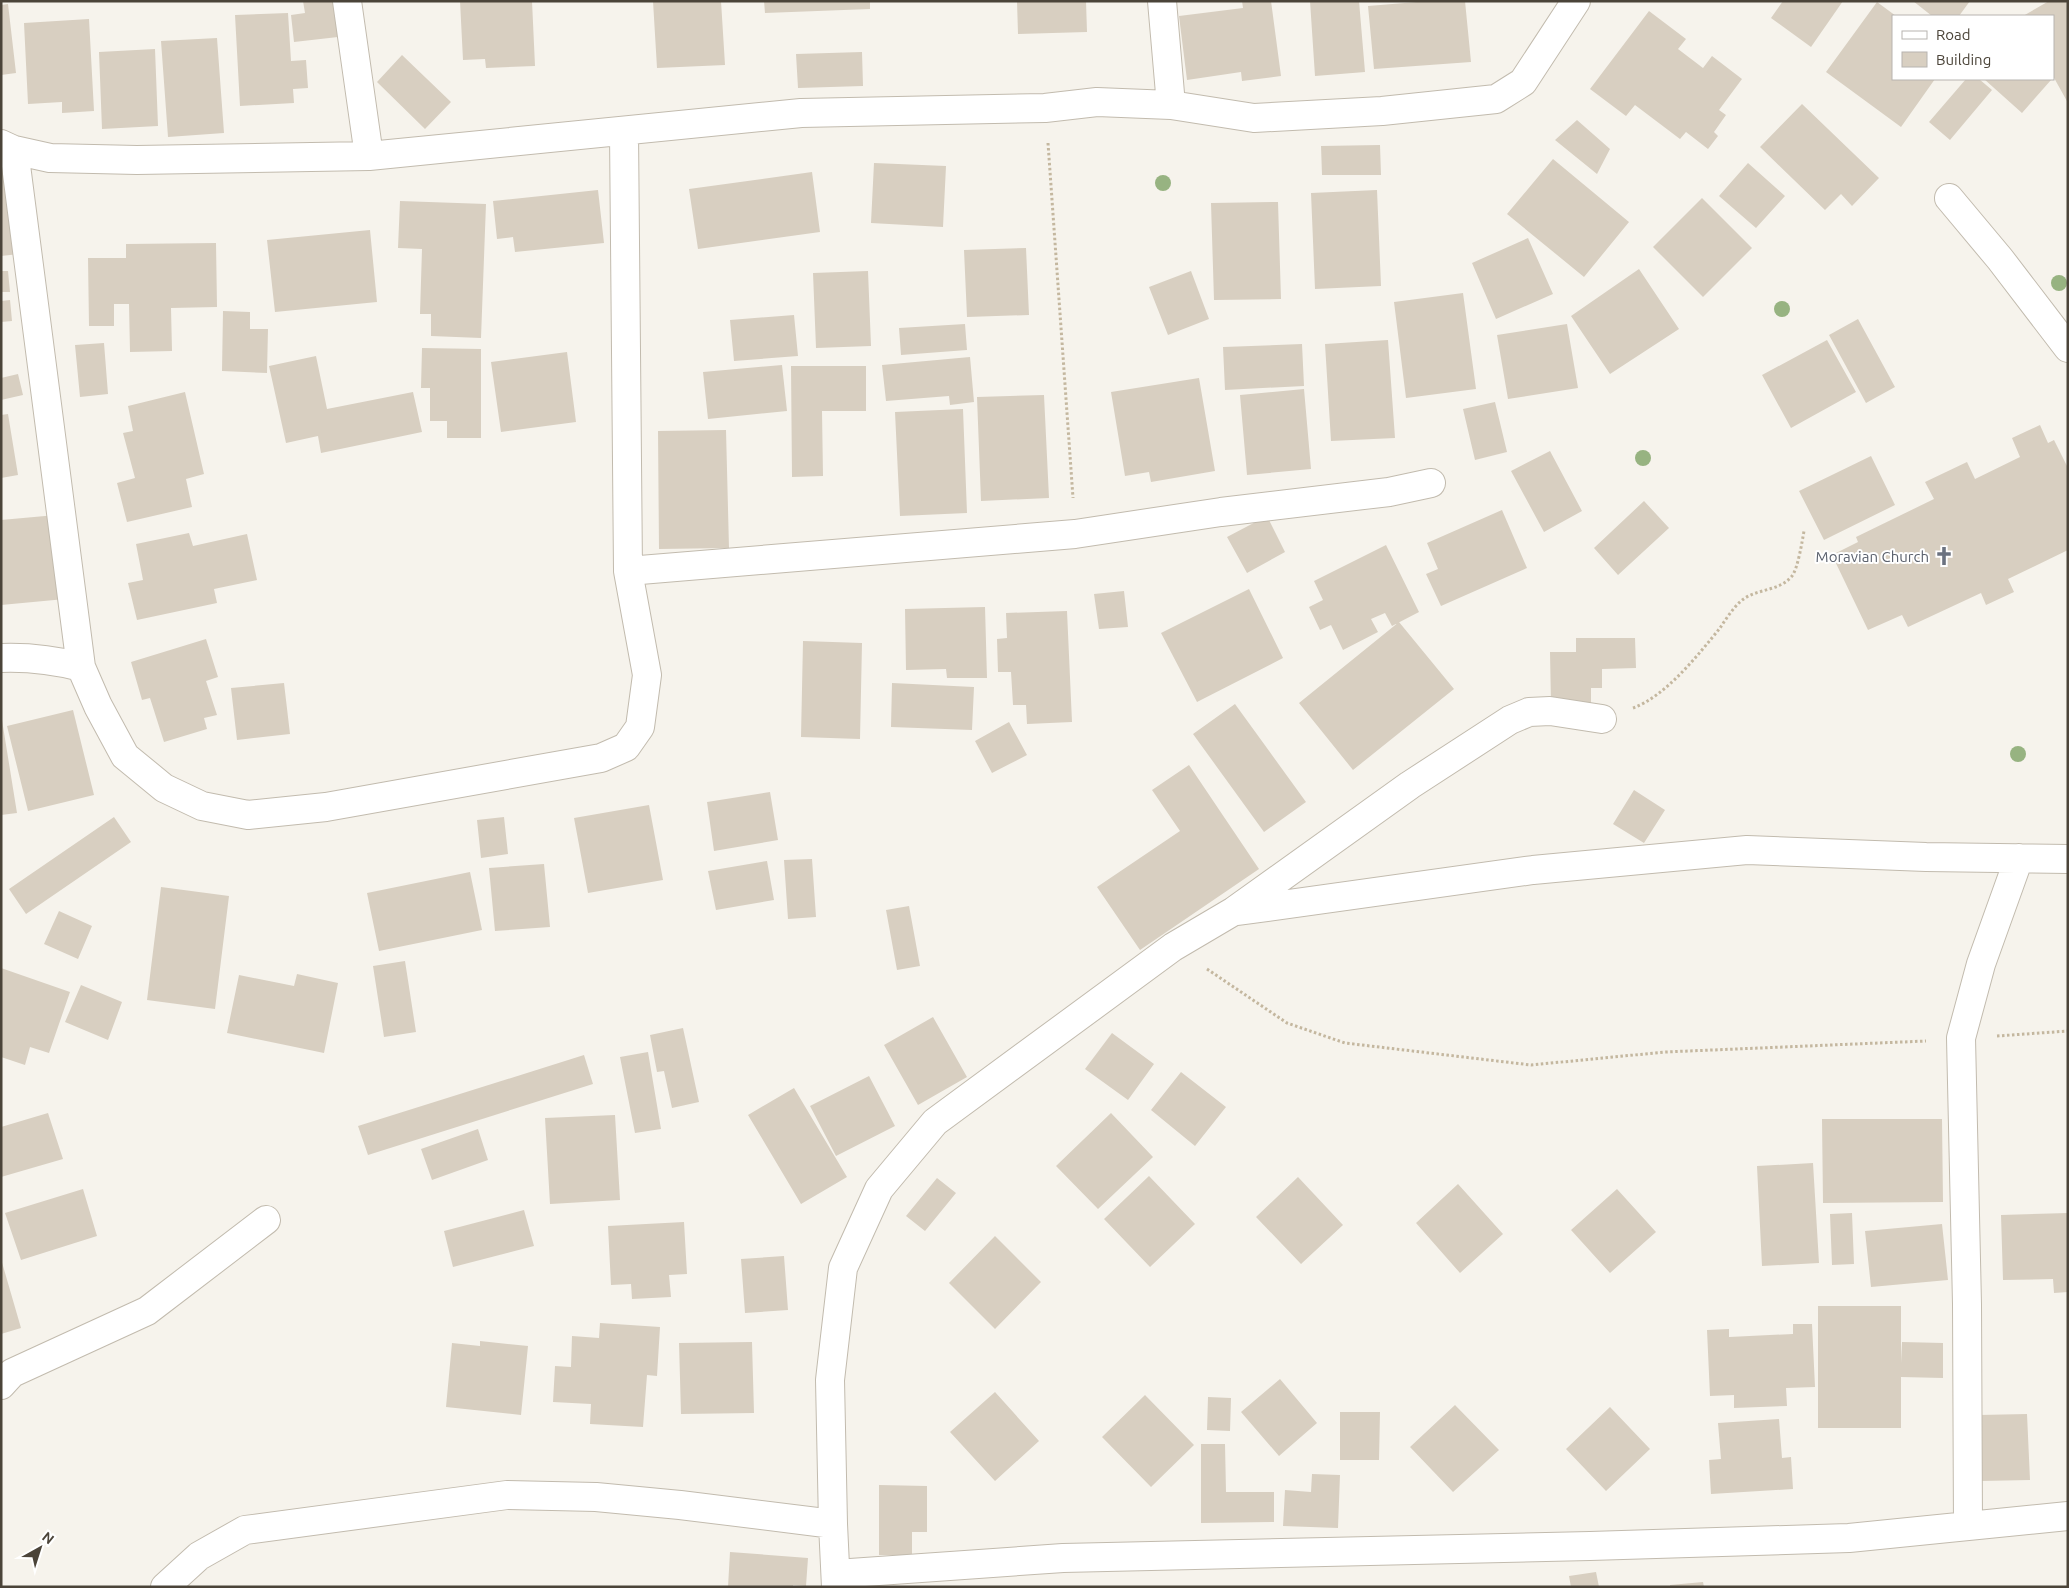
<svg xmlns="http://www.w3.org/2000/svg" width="2069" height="1588" viewBox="0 0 2069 1588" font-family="Ubuntu,sans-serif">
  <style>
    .building { fill: #d8cfc1 }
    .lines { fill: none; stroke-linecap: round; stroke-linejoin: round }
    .minor-casing { stroke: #c2bbae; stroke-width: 30 }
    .path { stroke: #c4b79f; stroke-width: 3; stroke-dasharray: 2.5 2.5; stroke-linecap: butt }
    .minor { stroke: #fff; stroke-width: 28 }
    .tree { fill: #97b381 }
    .labels { text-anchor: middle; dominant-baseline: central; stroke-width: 4; stroke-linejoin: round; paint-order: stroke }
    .worship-label { font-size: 15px; fill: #5b616d; stroke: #fff; text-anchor: end }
  </style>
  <rect width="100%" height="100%" fill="#f6f3ec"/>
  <path class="building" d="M303 1H333L338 37 294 42 291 15 305 13Z
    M460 1H532L535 66 486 68 485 59 463 60Z
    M653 1H721L725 65 657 68Z
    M764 1H870V9L765 13Z
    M1017 1H1086L1087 32 1018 34Z
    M1242 1H1271L1281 76 1242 81 1241 72 1187 80 1179 16 1243 8Z
    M1310 1H1359L1365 72 1315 76Z
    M1429 1H1465L1471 62 1374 69 1368 6Z
    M1783 1H1843L1811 47 1771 18Z
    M1913 1H1970L1959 16H1932Z
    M2049 1H2068V103L2053 76V16H2023Z
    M1877 2 1896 16H1893V79H1935L1901 127 1826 72Z
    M8 4 16 73 1 75V5Z
    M1649 11 1686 39 1678 49 1703 68 1712 56 1742 79 1719 110 1726 115 1714 132 1718 136 1708 149 1686 132 1680 139 1635 105 1626 116 1590 89Z
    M288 13 291 61 306 60 308 88 293 89 294 103 240 106 235 15Z
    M89 19 94 111 62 113V102L28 104 24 23Z
    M217 38 224 133 168 137 161 41Z
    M155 49 158 126 102 129 99 52Z
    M862 52 863 86 798 88 796 54Z
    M402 55 451 102 425 129 377 82Z
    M1966 79H1979L1992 90 1950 140 1929 122Z
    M1984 79H2049L2051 80 2022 113Z
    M1802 104 1879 178 1852 206 1841 194 1825 210 1760 147Z
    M1577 120 1610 149 1597 174 1555 140Z
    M1380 145 1381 175H1322L1321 146Z
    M1553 159 1629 222 1584 277 1507 214Z
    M1 161H6L19 254 1 256Z
    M874 163 946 166 943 227 871 223Z
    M1748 163 1785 196 1756 228 1719 196Z
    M812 172 820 232 698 249 689 189Z
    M598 190 604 243 515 252 513 237 497 239 493 201Z
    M1377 190 1381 286 1315 289 1311 193Z
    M1702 198 1752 248 1703 297 1653 247Z
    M400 201 486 204 481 338 431 336V314H420L422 249 398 248Z
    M1278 202 1281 299 1214 300 1211 203Z
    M370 230 377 302 275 312 267 240Z
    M1528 238 1553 294 1496 319 1472 263Z
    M216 243 217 307 171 308 172 351 130 352 129 304H114V326H89L88 258H126V244Z
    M1026 248 1029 315 967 317 964 250Z
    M1639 269 1679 329 1610 374 1571 316Z
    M1 271H8L10 292H1Z
    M868 271 871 346 816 348 813 273Z
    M1191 271 1209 319 1168 335 1149 287Z
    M1463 293 1476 389 1406 398 1394 302Z
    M10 300 12 321 1 322V301Z
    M223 311 250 312V329H268L267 373 222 371Z
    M794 315 798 356 734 361 730 320Z
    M1858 319 1895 387 1866 403 1829 335Z
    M965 324 967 350 901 355 899 328Z
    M1567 324 1578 388 1508 399 1497 335Z
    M1388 340 1395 438 1331 441 1325 344Z
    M1827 340 1856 392 1791 428 1762 375Z
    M104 343 108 394 80 397 75 345Z
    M1302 344 1304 386 1225 390 1223 347Z
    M422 348 481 349V438H447V421H430V388H421Z
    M567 352 576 422 501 432 491 362Z
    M316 356 327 409 413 392 422 432 321 453 318 436 286 443 269 366Z
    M970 357 974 402 950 405 949 396 886 401 882 365Z
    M782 365 787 411 708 419 703 372Z
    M791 366H866V411H822L823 476 792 477Z
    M18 374 23 395 1 400V378Z
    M1199 378 1215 471 1151 482 1149 472 1125 476 1111 392Z
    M1304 389 1311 469 1247 475 1240 395Z
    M185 392 204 474 186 479 192 507 127 522 117 483 135 478 123 433 133 431 128 406Z
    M1044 395 1049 498 981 501 977 397Z
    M1495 402 1507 452 1475 460 1463 409Z
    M963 409 967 513 900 516 895 412Z
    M8 414 18 475 1 478V415Z
    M2040 425 2048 443 2054 440 2068 468V550L2008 579 2014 592 1986 605 1981 593 1908 627 1902 615 1868 630 1832 555 1858 542 1856 537 1934 499 1925 482 1967 462 1975 479 2020 457 2012 438Z
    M726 430 729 548 659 549 658 431Z
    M1550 451 1582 511 1544 532 1511 471Z
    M1871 456 1895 505 1824 540 1799 491Z
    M1644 501 1669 528 1618 575 1594 548Z
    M1502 510 1527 568 1441 606 1426 574 1438 569 1427 543Z
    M56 515 65 599 1 605V520Z
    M1267 516 1285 552 1247 573 1227 537Z
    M189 533 193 546 247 534 257 580 214 589 217 603 137 620 128 583 143 580 136 544Z
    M1386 545 1419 612 1392 626 1385 613 1371 619 1378 632 1343 650 1331 625 1320 630 1309 607 1323 600 1314 581Z
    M1249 589 1283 658 1197 702 1161 633Z
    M1124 591 1128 627 1099 629 1094 594Z
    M985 607 987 678H947L946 669 906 670 905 609Z
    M1067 611 1072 722 1027 724 1026 705H1013L1011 672H998L997 639 1007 638 1006 613Z
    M1399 622 1454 689 1353 770 1299 703Z
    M1576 638H1635L1636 668 1602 669V688H1591V704H1551L1550 652H1576Z
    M206 639 218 677 206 681 217 715 204 718 207 729 164 742 150 698 142 700 131 662Z
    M803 641 862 643 860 739 801 737Z
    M284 683 290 734 237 740 231 688Z
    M892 683 974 687 972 730 891 727Z
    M1235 704 1306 802 1264 832 1193 734Z
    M73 710 94 795 28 811 7 726Z
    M1 714 17 813 1 815Z
    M1009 722 1027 755 992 773 975 741Z
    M1189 765 1259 869 1140 950 1097 887 1180 831 1152 790Z
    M1634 790 1665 810 1644 843 1613 824Z
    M770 792 778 840 714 851 707 802Z
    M649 805 663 880 588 893 574 818Z
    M114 817 131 842 26 914 9 889Z
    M504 817 508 854 481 858 477 820Z
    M812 859 816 917 788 919 784 860Z
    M767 861 774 900 716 910 708 871Z
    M544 864 550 927 495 931 489 868Z
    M470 872 482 930 379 951 367 893Z
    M161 887 229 896 215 1009 147 1000Z
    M909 906 920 966 897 970 886 910Z
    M59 911 92 926 78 959 44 944Z
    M405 961 416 1032 384 1037 373 966Z
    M1 968 70 992 49 1053 30 1047 25 1065 1 1057Z
    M297 974 338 983 324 1053 227 1033 239 975 294 986Z
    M81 985 122 1002 108 1040 65 1022Z
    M933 1017 967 1077 918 1105 884 1045Z
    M683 1028 699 1102 672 1108 664 1071 657 1072 650 1035Z
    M1112 1033 1154 1064 1128 1100 1085 1069Z
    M648 1052 661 1129 635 1133 620 1057Z
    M584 1055 593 1084 368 1155 358 1126Z
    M1181 1072 1226 1107 1195 1146 1151 1110Z
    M869 1076 895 1126 836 1156 810 1106Z
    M794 1088 847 1177 801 1204 748 1115Z
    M48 1113 63 1159 1 1177V1127Z
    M1111 1113 1153 1157 1098 1209 1056 1166Z
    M615 1115 620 1200 550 1204 545 1118Z
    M1822 1119H1942L1943 1202 1823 1203Z
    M478 1129 488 1160 432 1180 421 1149Z
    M1813 1163 1819 1263 1762 1266 1757 1166Z
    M1149 1176 1195 1224 1150 1267 1104 1219Z
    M1298 1177 1343 1225 1301 1264 1256 1217Z
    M937 1178 956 1193 925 1231 906 1216Z
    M1458 1184 1503 1234 1460 1273 1416 1223Z
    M83 1189 97 1236 21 1260 5 1213Z
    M1617 1189 1656 1232 1610 1273 1571 1230Z
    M524 1210 534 1246 453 1267 444 1231Z
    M1852 1213 1854 1264 1832 1265 1830 1214Z
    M2068 1213V1292L2054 1293 2053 1279 2003 1280 2001 1215Z
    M684 1222 687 1274 669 1275 671 1297 632 1299 631 1284 611 1285 608 1226Z
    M1942 1224 1948 1280 1871 1287 1865 1231Z
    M995 1236 1041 1282 995 1329 949 1283Z
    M784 1256 788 1310 745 1313 741 1259Z
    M1 1259 21 1328 1 1334Z
    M1818 1306H1901V1363L1902 1342 1943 1343V1378L1901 1377V1428H1818Z
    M600 1323 660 1327 657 1376 647 1375 643 1427 590 1424 591 1404 553 1402 555 1366 571 1367 572 1336 599 1338Z
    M1793 1324H1812L1815 1387 1786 1388 1787 1406 1734 1408V1395L1710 1396 1707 1330 1729 1329V1337L1793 1334Z
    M480 1341 528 1346 521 1415 446 1407 452 1343 480 1346Z
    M752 1342 754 1413 681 1414 679 1343Z
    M1280 1379 1317 1423 1279 1456 1241 1412Z
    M995 1392 1039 1441 995 1481 950 1432Z
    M1145 1395 1194 1445 1151 1487 1102 1437Z
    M1208 1397 1231 1398 1230 1431 1207 1430Z
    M1455 1405 1499 1450 1453 1492 1410 1447Z
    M1610 1407 1650 1449 1606 1491 1566 1449Z
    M1340 1412H1380L1379 1460H1340Z
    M2027 1414 2030 1480 1981 1481 1979 1415Z
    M1779 1419 1782 1458 1791 1457 1793 1489 1711 1494 1709 1460 1721 1459 1718 1423Z
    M1201 1444H1225L1226 1492H1274V1522L1201 1523Z
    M1312 1474 1340 1475 1338 1528 1283 1526 1285 1490 1311 1492Z
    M879 1485 927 1486V1532H912V1555H879Z
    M730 1552 808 1558 806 1586 793 1585V1587H728Z
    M1596 1572 1599 1587H1571L1569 1576Z
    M1703 1582 1704 1587H1670V1585Z"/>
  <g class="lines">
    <g class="minor-casing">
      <path id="minor" d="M347 1 369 156
        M1162 1 1171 105
        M1 144 14 150 50 158 137 160 369 156 801 113 1045 108 1097 102 1171 105 1254 118 1382 111 1496 99 1523 82 1576 1
        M14 150 81 667
        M1949 198 2000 259 2068 348
        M628 571 1075 534 1221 512 1389 492 1431 483
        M1 658C29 657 54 660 81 667L98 706 125 756 164 788 202 806 248 815 326 807 601 758 626 747 640 727 647 675 628 571 624 132
        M1238 911 1533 870 1747 850 1926 857 2068 859
        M1 1385 12 1373 147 1311 266 1220
        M1968 1526 1967 1304 1961 1038 1981 964 2019 858
        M836 1574 1063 1558 1590 1546 1849 1538 2068 1516
        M165 1587 199 1556 245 1530 507 1495 596 1497 680 1505 833 1524
        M836 1587 833 1524 830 1380 843 1268 879 1189 935 1122 1173 947 1234 911 1410 785 1510 720 1529 712 1550 711 1602 719"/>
    </g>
    <path class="path" d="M1048 143 1073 498
      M1633 708C1666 696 1698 655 1720 628 1726 619 1733 608 1741 601 1756 588 1779 592 1792 576 1798 568 1802 542 1804 531
      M1207 969 1287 1023 1345 1043 1531 1065 1665 1052 1926 1041
      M1997 1036 2068 1031"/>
    <use href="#minor" class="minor"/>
  </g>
  <g class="tree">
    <circle cx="1163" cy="183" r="8"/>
    <circle cx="2059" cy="283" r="8"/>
    <circle cx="1782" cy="309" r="8"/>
    <circle cx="1643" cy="458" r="8"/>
    <circle cx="2018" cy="754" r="8"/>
  </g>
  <defs>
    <g id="church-bare" transform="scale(1.5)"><path d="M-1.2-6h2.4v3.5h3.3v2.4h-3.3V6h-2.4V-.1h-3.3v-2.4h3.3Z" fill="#6b7280" stroke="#fff" stroke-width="2.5" paint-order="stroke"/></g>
  </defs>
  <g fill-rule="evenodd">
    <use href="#church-bare" x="1944" y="556"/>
  </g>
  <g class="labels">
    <g class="worship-label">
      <text x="1929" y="556">Moravian Church</text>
    </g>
  </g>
  <rect width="2069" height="1588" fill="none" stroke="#4b4439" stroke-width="5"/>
  <rect x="1892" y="15" width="162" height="65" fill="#ffffff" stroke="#b7b4b0"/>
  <rect x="1902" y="31" width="25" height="8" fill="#ffffff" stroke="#b7b4b0"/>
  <text x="1936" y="40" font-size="15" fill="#4b4439">Road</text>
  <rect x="1902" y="52" width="25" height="15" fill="#d8cfc1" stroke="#b7b4b0"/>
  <text x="1936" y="65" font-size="15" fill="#4b4439">Building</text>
  <g transform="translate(40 1548) rotate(39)" stroke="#ffffff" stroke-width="4" paint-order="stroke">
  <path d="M0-4L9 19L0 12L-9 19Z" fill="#4b4439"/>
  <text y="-8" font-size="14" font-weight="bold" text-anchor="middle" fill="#4b4439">N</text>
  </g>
</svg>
